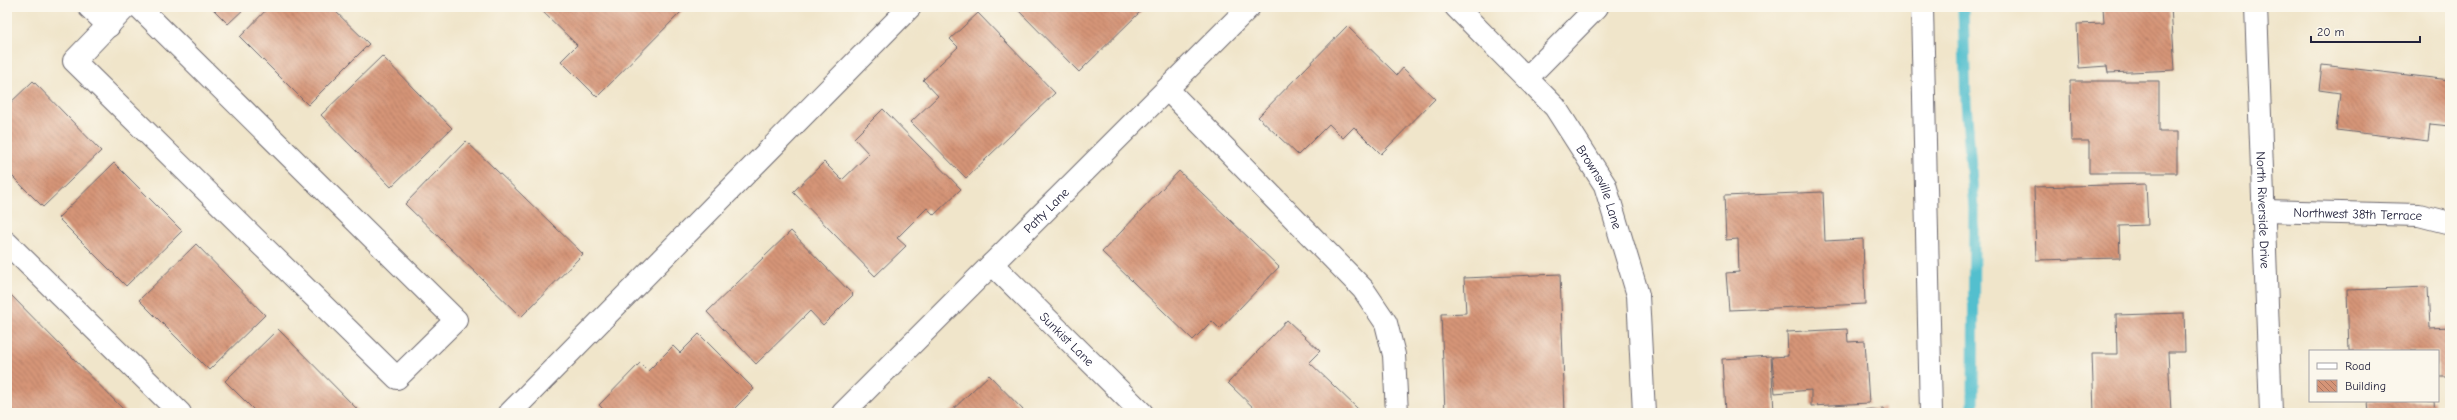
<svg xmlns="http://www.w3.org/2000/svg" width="2457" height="420" viewBox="0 0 2457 420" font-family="'Comic Neue',sans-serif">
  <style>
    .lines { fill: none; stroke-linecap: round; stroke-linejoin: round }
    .stream { stroke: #53bfce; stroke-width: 11 }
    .building { fill: url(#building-back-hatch) }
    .minor-casing { stroke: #6a666d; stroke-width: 24 }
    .minor { stroke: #fff; stroke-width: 22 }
    .labels { text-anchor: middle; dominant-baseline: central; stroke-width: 3; stroke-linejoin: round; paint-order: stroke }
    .street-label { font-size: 13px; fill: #22223b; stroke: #fbf7ec }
  </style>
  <defs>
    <pattern id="building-back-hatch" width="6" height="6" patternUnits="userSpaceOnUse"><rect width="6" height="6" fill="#d59477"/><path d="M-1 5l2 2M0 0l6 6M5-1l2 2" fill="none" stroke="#ac7863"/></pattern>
  </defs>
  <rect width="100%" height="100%" fill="#fbf7ec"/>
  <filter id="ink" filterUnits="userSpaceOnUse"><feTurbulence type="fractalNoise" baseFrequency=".025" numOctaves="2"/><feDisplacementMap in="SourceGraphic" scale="8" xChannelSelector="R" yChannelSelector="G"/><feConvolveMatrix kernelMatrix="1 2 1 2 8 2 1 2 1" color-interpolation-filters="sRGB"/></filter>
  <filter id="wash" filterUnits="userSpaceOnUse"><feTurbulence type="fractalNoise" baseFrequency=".012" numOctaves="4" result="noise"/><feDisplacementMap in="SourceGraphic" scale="16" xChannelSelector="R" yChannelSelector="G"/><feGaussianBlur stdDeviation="0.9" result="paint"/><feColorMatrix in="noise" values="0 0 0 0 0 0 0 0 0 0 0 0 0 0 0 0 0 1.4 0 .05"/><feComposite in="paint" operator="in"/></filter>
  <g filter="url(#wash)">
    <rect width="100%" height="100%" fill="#f0e5ca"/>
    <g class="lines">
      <path class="stream" d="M1963 7 1966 103 1974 208 1973 413"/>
    </g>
    <g id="blocks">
      <path class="building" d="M211 7H246L228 24Z
        M269 7H331L369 44 308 105 240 37Z
        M538 7H686L597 97 561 61 577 45Z
        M1015 7H1145L1079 72Z
        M2103 7H2171L2175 70 2108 73 2107 66 2079 68 2077 24 2104 23Z
        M978 13 1055 93 966 178 911 122 938 96 923 80 958 47 950 39Z
        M1347 26 1397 75 1403 68 1435 99 1381 154 1354 127 1343 138 1329 124 1298 155 1258 117Z
        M382 56 452 128 391 187 321 115Z
        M2322 65 2450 80V126L2430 124 2428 141 2336 130 2340 93 2319 90Z
        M33 81 101 151 43 207 7 171V106Z
        M2070 81H2159V132H2177V173H2089V141H2071Z
        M883 109 961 189 934 215 927 208 897 238 906 246 875 276 793 192 824 162 842 180 869 154 854 138Z
        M466 141 583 254 521 317 405 204Z
        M114 163 182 231 126 286 58 218Z
        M1179 171 1279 267 1220 329 1212 321 1193 340 1102 252Z
        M2146 184 2148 225 2119 226 2120 258 2036 260 2034 187Z
        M1823 192 1825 241 1863 239 1865 304 1729 310 1726 273 1739 272 1738 239 1726 240 1724 196Z
        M791 231 853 295 823 325 810 311 756 364 707 312Z
        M196 244 265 315 209 370 139 300Z
        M1560 274 1565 413H1445L1441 314 1466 313 1464 278Z
        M2428 287 2430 328 2450 327V377H2438V351H2349L2347 290Z
        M7 291 127 413H7Z
        M2184 313 2185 352H2168L2171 413H2094L2092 354H2117L2116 315Z
        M1287 320 1320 351 1309 362 1358 409 1354 413H1259L1228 383Z
        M278 329 361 413H257L225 381Z
        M1847 329 1848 342 1865 341 1869 403 1811 406V390L1775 393 1772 357 1788 356 1787 332Z
        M699 334 754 389 730 413H607L599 405 640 363 648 371 673 346 680 353Z
        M1771 356 1774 413H1725L1722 359Z
        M989 375 1026 413H951L950 412Z
        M2368 401H2434L2435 413H2369Z
        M1884 408V413H1838V412Z"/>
    </g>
  </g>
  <g filter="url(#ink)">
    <use href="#blocks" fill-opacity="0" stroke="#6a666d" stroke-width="1"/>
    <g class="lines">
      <g class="minor-casing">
        <g id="minor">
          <path d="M89 7 109 26"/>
          <path d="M126 7 74 61 397 378 456 320 139 7"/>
          <path id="s1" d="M1456 7 1555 107 1605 185 1638 295 1644 413"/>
          <path d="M1922 7 1931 413"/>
          <path id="s2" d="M2256 7 2271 413"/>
          <path d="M1528 77 1597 7"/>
          <path d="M1167 89 1363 289 1386 323 1394 355 1397 413"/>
          <path id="s3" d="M2265 211 2419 215 2450 223"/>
          <path d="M7 243 180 413"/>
          <path id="s4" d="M992 264 1142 413"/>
          <path d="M510 413 910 7"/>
          <path id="s5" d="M843 413 1249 7"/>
        </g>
      </g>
      <use href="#minor" class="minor"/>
    </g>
  </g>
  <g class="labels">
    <g class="street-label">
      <text stroke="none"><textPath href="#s1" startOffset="233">Brownsville Lane</textPath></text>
      <text stroke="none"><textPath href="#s5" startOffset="287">Patty Lane</textPath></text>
      <text stroke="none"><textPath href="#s2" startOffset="203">North Riverside Drive</textPath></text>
      <text stroke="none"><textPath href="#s3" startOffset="93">Northwest 38th Terrace</textPath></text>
      <text stroke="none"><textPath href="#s4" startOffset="106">Sunkist Lane</textPath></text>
    </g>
  </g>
  <rect width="2457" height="420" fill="none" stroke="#fbf7ec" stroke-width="24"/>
  <rect x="2309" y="350" width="130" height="52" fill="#fbf7ec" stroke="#a4a2a5"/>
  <rect x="2317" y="363" width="20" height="6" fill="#ffffff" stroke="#a4a2a5"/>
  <text x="2345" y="370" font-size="12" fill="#22223b">Road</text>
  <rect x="2317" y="380" width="20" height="12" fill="url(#building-back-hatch)" stroke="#a4a2a5"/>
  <text x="2345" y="390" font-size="12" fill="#22223b">Building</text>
  <path d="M2311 36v6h109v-6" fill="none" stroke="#22223b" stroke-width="2"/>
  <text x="2317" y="36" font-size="12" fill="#22223b" stroke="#fbf7ec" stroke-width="3" paint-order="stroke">20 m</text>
</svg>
